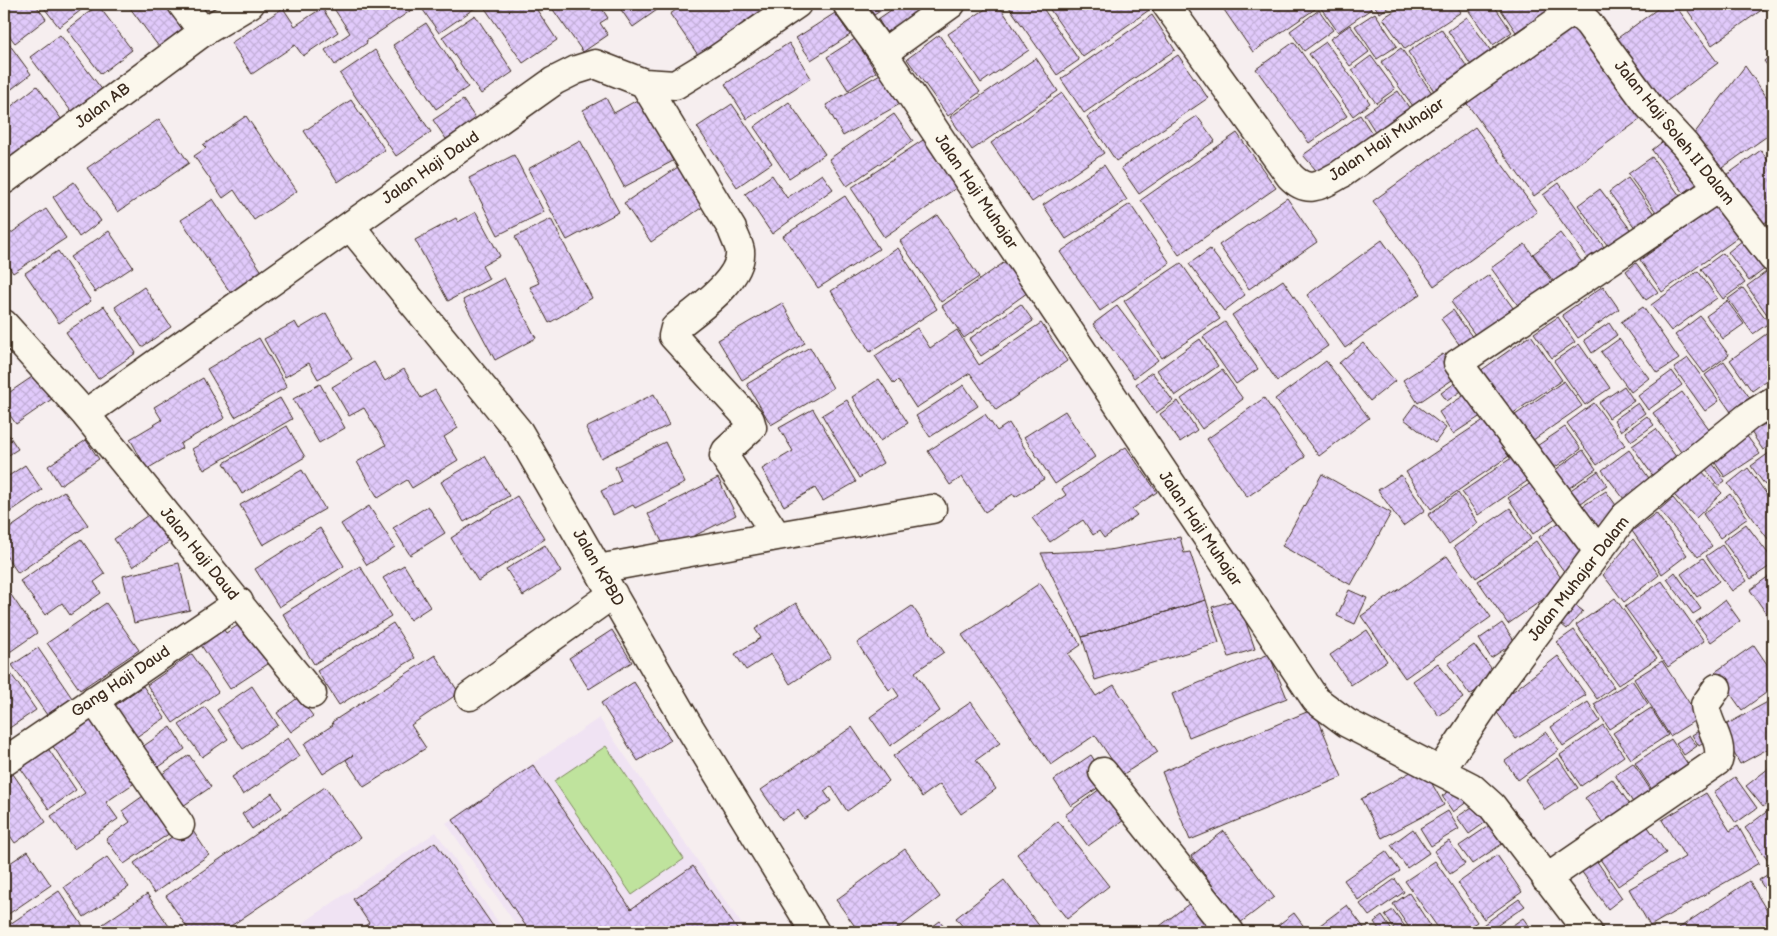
<svg xmlns="http://www.w3.org/2000/svg" width="1777" height="936" viewBox="0 0 1777 936" font-family="'Balsamiq Sans',sans-serif">
  <style>
    .built { fill: #f0e3f3 }
    .green { fill: #bfe39d; stroke: #7d865e }
    .building { fill: url(#building-cross-hatch); stroke: #3b2a1e }
    .lines { fill: none; stroke-linecap: round; stroke-linejoin: round }
    .street-casing { stroke: #3b2a1e; stroke-width: 31 }
    .street { stroke: #fbf7ec; stroke-width: 28 }
    .labels { text-anchor: middle; dominant-baseline: central; stroke-width: 4.5; stroke-linejoin: round; paint-order: stroke }
    .street-label { font-size: 16px; fill: #3b2a1e; stroke: #fbf7ec }
  </style>
  <defs>
    <pattern id="building-cross-hatch" width="8" height="8" patternUnits="userSpaceOnUse" patternTransform="scale(1.25)"><rect width="8" height="8" fill="#e1cafb"/><path d="M0 0l8 8M0 8l8-8" fill="none" stroke="#c2aed7"/></pattern>
  </defs>
  <rect width="100%" height="100%" fill="#f6eeef"/>
  <filter id="ink" filterUnits="userSpaceOnUse"><feTurbulence type="fractalNoise" baseFrequency=".02" numOctaves="2"/><feDisplacementMap in="SourceGraphic" scale="10" xChannelSelector="R" yChannelSelector="G"/><feConvolveMatrix kernelMatrix="1 2 1 2 8 2 1 2 1" color-interpolation-filters="sRGB"/></filter>
  <g filter="url(#ink)">
    <path class="built" d="M599 718 747 932H521L446 823Z
      M436 832 505 932H290Z"/>
    <path class="green" d="M606 746 684 859 632 895 554 781Z"/>
    <path class="building" d="M4 4H35L46 19 15 43 4 29Z
      M41 4H89L59 27Z
      M127 4H172L191 29 162 51Z
      M331 4H409L413 9 366 41 367 43 335 65 325 50 350 33Z
      M432 4H472L475 8 439 33 423 10Z
      M482 4H533L557 40 523 63Z
      M549 4H599L608 18 600 23 608 35 583 52Z
      M617 4H653L657 10 633 27Z
      M685 4H774L698 55 670 14Z
      M867 4H891L874 15Z
      M900 4H939L889 37 878 19Z
      M993 4H998L1029 50 981 83 948 34Z
      M1007 4H1040L1079 60 1057 75Z
      M1046 4H1145L1149 10 1083 57Z
      M1220 4H1311L1315 9 1253 52Z
      M1318 4H1367L1371 9 1338 32Z
      M1373 4H1393L1380 13Z
      M1405 4H1455L1461 12 1405 49 1383 18Z
      M1479 4H1493L1512 32 1493 45 1469 11Z
      M1497 4H1558L1516 32Z
      M1664 4H1674L1718 63 1663 104 1615 40Z
      M1683 4H1770L1712 45Z
      M98 5 132 50 101 74 67 29Z
      M283 8 295 26 322 8 338 32 303 56 295 45 252 74 231 43Z
      M1319 10 1333 30 1304 51 1290 31Z
      M835 13 850 35 811 60 796 38Z
      M1375 13 1397 46 1377 59 1355 26Z
      M475 15 513 72 481 94 442 37Z
      M1152 15 1175 50 1084 113 1061 79Z
      M1467 17 1491 51 1471 65 1448 31Z
      M1576 20 1645 116 1534 196 1465 101Z
      M426 23 468 87 436 109 393 45Z
      M1350 25 1369 52 1350 66 1330 39Z
      M1441 29 1470 71 1436 94 1408 52Z
      M60 35 104 92 74 115 30 57Z
      M939 35 980 92 948 116 907 59Z
      M4 37 31 74 4 95Z
      M855 39 876 72 848 90 827 57Z
      M1294 42 1347 116 1309 143 1256 69Z
      M1326 42 1370 103 1353 116 1309 54Z
      M789 43 811 78 747 119 725 84Z
      M1401 48 1432 93 1413 106 1381 62Z
      M375 50 431 132 396 156 340 74Z
      M1773 54V73L1764 61Z
      M1178 55 1208 98 1116 161 1087 117Z
      M1371 56 1395 89 1376 103 1352 70Z
      M1036 58 1058 91 972 150 950 117Z
      M1745 66 1773 106V132L1712 175 1688 142Z
      M882 73 900 104 843 136 826 105Z
      M37 86 65 124 4 172V112Z
      M1398 91 1410 109 1376 133 1364 114Z
      M1062 93 1104 153 1032 202 991 143Z
      M606 98 614 113 639 99 673 161 624 187 583 110Z
      M351 100 385 150 338 182 304 131Z
      M463 100 476 119 446 139 433 120Z
      M789 102 825 154 789 178 754 127Z
      M732 104 772 163 737 187 697 127Z
      M894 114 913 141 847 186 829 159Z
      M1360 115 1377 141 1321 176 1303 155Z
      M246 116 297 191 254 220 234 190 223 198 194 156 206 148 203 145Z
      M1197 116 1215 141 1139 194 1121 168Z
      M159 119 189 163 118 212 87 168Z
      M1475 127 1537 212 1434 286 1373 201Z
      M1237 133 1276 188 1179 255 1141 200Z
      M932 134 965 182 884 237 851 188Z
      M1671 135 1704 179 1684 193 1652 150Z
      M580 140 619 212 567 240 528 169Z
      M1761 150 1773 168V217L1756 229 1720 180Z
      M514 155 544 212 498 235 469 178Z
      M1652 157 1685 203 1662 220 1628 174Z
      M681 165 707 204 651 242 624 203Z
      M1104 165 1127 200 1066 239 1043 205Z
      M822 174 833 189 772 234 745 194 772 175 787 198Z
      M1628 178 1660 222 1641 236 1609 192Z
      M74 182 101 221 79 237 53 197Z
      M1559 183 1611 257 1595 269 1543 195Z
      M1600 189 1636 237 1613 253 1578 205Z
      M845 196 879 249 818 288 783 236Z
      M1287 198 1317 242 1249 289 1219 245Z
      M213 199 265 276 234 298 181 220Z
      M1723 201 1746 232 1662 292 1640 260Z
      M1130 204 1170 263 1100 311 1060 252Z
      M46 209 66 238 13 273 4 259V238Z
      M476 212 500 256 482 266 489 279 448 301 415 240 456 218 458 222Z
      M938 215 979 277 941 302 900 241Z
      M551 219 592 298 549 323 530 287 539 283 515 237Z
      M109 231 133 267 95 292 70 257Z
      M1560 233 1585 266 1557 286 1533 254Z
      M1748 236 1770 265 1749 281 1728 252Z
      M1382 240 1421 294 1345 348 1307 295Z
      M1525 244 1556 287 1522 311 1491 268Z
      M898 248 937 309 870 352 831 291Z
      M1210 249 1245 295 1224 311 1189 264Z
      M58 251 91 301 59 323 25 273Z
      M1723 253 1745 283 1723 299 1701 269Z
      M1009 259 1031 290 964 338 942 306Z
      M1181 263 1220 319 1162 358 1124 301Z
      M1636 263 1658 292 1646 300 1626 271Z
      M1773 267V323L1747 286Z
      M1698 271 1717 298 1671 331 1651 305Z
      M1489 275 1519 316 1481 343 1451 302Z
      M504 278 536 338 495 360 463 300Z
      M1283 280 1328 346 1277 381 1232 315Z
      M1603 286 1619 309 1578 338 1562 315Z
      M144 287 171 327 142 347 115 307Z
      M1743 288 1769 323 1753 334 1728 299Z
      M1727 301 1744 324 1723 339 1706 316Z
      M782 303 805 343 742 380 718 340Z
      M1021 304 1033 321 981 356 969 339Z
      M104 306 136 353 98 379 66 332Z
      M1117 306 1158 360 1134 378 1093 324Z
      M1643 307 1679 359 1657 373 1621 322Z
      M1453 310 1473 338 1461 347 1441 319Z
      M326 313 352 359 318 379 309 363 285 377 264 339 295 322 299 329Z
      M1700 316 1729 355 1704 373 1675 335Z
      M1558 317 1575 342 1552 358 1534 333Z
      M1225 322 1258 369 1236 384 1203 337Z
      M1041 323 1067 361 996 410 970 373 916 408 898 380 894 384 875 356 917 328 930 348 957 330 979 365Z
      M1609 323 1617 335 1592 353 1584 340Z
      M1773 329V376L1752 391 1730 360Z
      M1531 335 1562 380 1503 420 1473 376Z
      M259 338 287 387 235 417 207 369Z
      M1200 339 1218 366 1175 396 1157 370Z
      M1619 339 1649 378 1631 392 1601 352Z
      M1363 343 1395 381 1370 401 1339 363Z
      M1579 344 1610 388 1585 405 1554 361Z
      M810 347 833 388 771 425 747 384Z
      M1443 354 1458 376 1418 403 1403 380Z
      M1688 358 1719 401 1705 411 1674 368Z
      M1326 361 1369 418 1319 456 1275 399Z
      M1724 361 1750 398 1731 412 1705 375Z
      M374 362 385 381 404 369 421 398 435 390 458 428 444 437 458 460 412 488 407 480 378 498 357 462 386 445 364 408 349 416 332 387Z
      M1222 370 1243 399 1202 429 1181 399Z
      M1672 371 1682 385 1648 410 1638 396Z
      M1152 372 1173 401 1156 413 1136 384Z
      M35 375 52 399 16 424 4 407V396Z
      M203 378 225 418 180 444 182 448 147 469 130 439 162 420 154 407Z
      M879 379 908 423 880 441 852 397Z
      M1461 379 1467 387 1447 401 1441 393Z
      M1564 381 1582 406 1526 445 1508 420Z
      M320 384 345 428 319 443 293 399Z
      M964 385 978 406 930 437 916 416Z
      M1624 386 1634 401 1609 418 1599 403Z
      M1472 390 1487 412 1453 434 1439 412Z
      M1682 392 1713 434 1683 455 1653 413Z
      M654 394 669 425 601 458 586 428Z
      M280 398 292 419 204 470 192 449Z
      M1264 398 1305 457 1247 497 1207 439Z
      M847 400 883 463 859 478 822 415Z
      M1178 401 1197 430 1180 442 1160 414Z
      M1594 403 1625 445 1597 465 1567 423Z
      M1638 403 1645 413 1621 431 1614 420Z
      M1415 404 1446 428 1435 443 1404 419Z
      M813 409 856 482 823 501 815 488 784 506 762 469 793 451 779 428Z
      M1065 411 1095 457 1055 484 1024 437Z
      M985 414 997 431 1009 423 1044 479 1015 497 1013 494 985 512 962 477 950 485 928 451Z
      M1491 415 1515 452 1431 509 1406 472Z
      M1759 415 1773 436V443L1763 450 1745 423Z
      M1647 416 1654 425 1631 441 1625 432Z
      M287 426 305 457 242 494 224 463Z
      M1565 427 1581 449 1544 475 1528 452Z
      M4 428 18 449 4 458Z
      M1656 429 1682 465 1658 483 1632 446Z
      M1744 432 1760 454 1725 477 1710 456Z
      M86 440 99 459 60 485 48 466Z
      M665 442 685 483 635 508 633 505 613 515 601 491 621 481 615 467Z
      M1126 447 1157 492 1132 509 1137 515 1104 538 1099 531 1093 535 1083 520 1050 542 1032 518 1066 495 1062 489Z
      M1583 450 1596 469 1559 495 1547 476Z
      M1629 450 1656 488 1630 507 1602 470Z
      M1773 450V479L1765 485 1751 466Z
      M1520 452 1536 475 1478 515 1462 492Z
      M485 456 509 496 464 522 441 482Z
      M1708 457 1725 481 1718 486 1701 462Z
      M25 465 42 490 4 516 7 520 4 522V479Z
      M1699 468 1722 493 1696 518 1673 494Z
      M1748 468 1773 503V535L1768 539 1728 484Z
      M302 470 325 509 263 545 240 505Z
      M1598 471 1607 485 1571 510 1562 496Z
      M1322 474 1391 513 1351 585 1282 546Z
      M1401 475 1425 510 1403 526 1378 490Z
      M1540 477 1564 512 1533 534 1508 498Z
      M718 478 736 515 666 550 648 514Z
      M64 491 88 525 18 573 4 553V532Z
      M1606 491 1620 511 1601 539 1575 511Z
      M1458 493 1478 523 1449 544 1428 515Z
      M1730 494 1748 518 1720 538 1703 514Z
      M517 496 545 539 478 581 451 538Z
      M1673 498 1712 546 1698 557 1659 510Z
      M369 506 395 547 367 565 341 524Z
      M428 506 445 533 410 555 393 528Z
      M1510 508 1531 539 1476 578 1454 547Z
      M151 513 170 541 133 567 114 539Z
      M1656 513 1687 555 1662 574 1632 531Z
      M1565 518 1592 555 1566 574 1539 537Z
      M1746 524 1773 560V564L1751 579 1723 541Z
      M320 528 344 566 279 607 255 569Z
      M1180 537 1184 553 1190 552 1206 600 1082 637 1041 553 1109 550Z
      M81 539 105 574 94 582 101 593 70 615 62 603 45 615 20 581Z
      M1633 539 1659 575 1624 602 1603 575Z
      M1536 541 1565 584 1508 624 1478 581Z
      M545 545 561 572 523 596 506 569Z
      M1722 545 1747 581 1732 591 1706 556Z
      M1447 556 1491 617 1405 678 1361 616Z
      M1703 558 1719 581 1697 597 1681 574Z
      M179 563 190 610 134 623 123 576Z
      M404 565 430 607 410 620 383 578Z
      M360 566 391 616 314 664 283 614Z
      M1675 572 1701 609 1693 614 1667 579Z
      M1773 573V623L1750 590Z
      M1662 581 1704 641 1668 667 1625 607Z
      M1040 583 1081 645 1068 654 1096 696 1114 685 1158 752 1122 775 1095 735 1051 765 962 635Z
      M5 586 37 633 4 656V587Z
      M1349 590 1367 598 1355 624 1337 616Z
      M1615 598 1657 658 1618 685 1576 625Z
      M1238 599 1255 649 1229 657 1212 607Z
      M1206 600 1219 643 1095 680 1082 637Z
      M1725 600 1740 621 1711 642 1696 622Z
      M1571 602 1583 611 1567 629 1556 620Z
      M106 603 139 650 80 690 47 643Z
      M796 603 831 657 790 684 771 654 746 670 735 654 761 638 755 629Z
      M912 606 944 652 915 672 940 711 890 746 870 717 899 696 893 687 889 690 857 643Z
      M243 622 271 662 230 689 197 639 219 623 226 633Z
      M393 623 415 658 339 705 317 671Z
      M1502 623 1515 642 1491 658 1479 639Z
      M612 630 632 662 589 689 569 658Z
      M1367 630 1387 661 1351 685 1330 655Z
      M1574 630 1614 687 1597 699 1557 642Z
      M1474 645 1497 676 1470 695 1448 664Z
      M1754 645 1773 673V688L1742 710 1715 672Z
      M38 648 72 698 47 715 12 665Z
      M192 654 218 692 173 723 147 685Z
      M1269 654 1287 698 1189 737 1172 694Z
      M435 655 459 693 411 725 426 748 364 787 346 760 353 755 323 774 304 744 333 725 332 722Z
      M1558 656 1586 695 1516 739 1493 707Z
      M1662 661 1699 718 1670 736 1634 679Z
      M1438 663 1463 698 1439 716 1413 681Z
      M7 668 36 710 5 731 4 670Z
      M1632 680 1648 704 1609 729 1594 704Z
      M634 682 671 740 638 761 601 703Z
      M143 686 165 718 127 743 106 712Z
      M252 686 278 725 243 749 217 710Z
      M299 697 313 716 291 732 277 713Z
      M1773 699V746L1740 764 1720 728Z
      M971 702 1000 743 976 760 996 789 961 814 940 784 922 797 893 756Z
      M1588 702 1600 721 1563 746 1551 727Z
      M205 707 228 739 202 757 179 725Z
      M1651 708 1668 735 1631 759 1613 733Z
      M1314 709 1342 777 1190 840 1162 772Z
      M98 714 142 778 106 802 118 819 74 849 51 816 85 793 52 745Z
      M1603 725 1624 756 1581 786 1560 755Z
      M171 727 185 749 150 773 135 752Z
      M852 727 889 781 847 811 831 786 824 791 831 801 804 819 798 810 782 820 761 790Z
      M1705 727 1712 737 1699 746 1692 735Z
      M1546 732 1559 750 1518 780 1505 761Z
      M1689 735 1697 746 1684 755 1676 743Z
      M288 738 300 756 243 795 232 777Z
      M1671 739 1693 772 1656 796 1635 763Z
      M45 744 76 790 49 809 17 763Z
      M189 755 211 787 180 808 158 777Z
      M1091 755 1108 781 1071 806 1054 780Z
      M1558 758 1578 788 1545 810 1525 780Z
      M1633 763 1656 798 1638 810 1615 775Z
      M533 765 631 909 693 866 739 932H530L453 820Z
      M1422 766 1444 805 1382 838 1361 799Z
      M1769 768 1773 773V799L1763 807 1746 786Z
      M11 771 46 822 15 843 4 827V776Z
      M1735 777 1757 808 1736 823 1714 792Z
      M1612 779 1633 809 1606 827 1585 798Z
      M1108 783 1131 815 1088 846 1065 815Z
      M1461 783 1471 799 1453 812 1442 796Z
      M325 787 360 838 222 932H190L166 896Z
      M150 791 176 829 124 864 106 839 130 822 122 811Z
      M272 793 282 808 252 829 242 814Z
      M1706 793 1730 831 1738 826 1759 863 1650 926 1629 889 1685 857 1662 820Z
      M1481 801 1493 817 1469 834 1457 817Z
      M1773 807V863L1771 864 1745 828Z
      M1448 811 1459 829 1431 846 1420 828Z
      M1499 819 1511 838 1472 864 1459 846Z
      M1058 821 1109 886 1067 919 1017 854Z
      M1644 821 1666 853 1618 886 1596 853Z
      M189 825 209 855 154 893 134 863Z
      M1413 829 1429 853 1407 868 1391 845Z
      M1224 831 1274 897 1240 923 1191 856Z
      M1449 841 1465 864 1450 874 1434 851Z
      M435 842 497 932H356L369 923 353 899Z
      M905 849 940 897 893 932H859L836 900Z
      M28 851 51 885 4 917V867Z
      M1386 851 1400 871 1358 900 1344 880Z
      M1497 855 1522 892 1484 919 1458 883Z
      M107 857 129 887 84 917 64 887Z
      M1594 857 1622 898 1608 909 1579 868Z
      M1435 861 1477 922 1461 932H1441L1405 881Z
      M1773 871V902L1759 880Z
      M1395 879 1404 892 1369 916 1360 904Z
      M1004 880 1044 932H967L956 918Z
      M1749 881 1773 921 1756 932H1682L1679 928Z
      M59 891 87 932H4V928Z
      M1409 893 1430 925 1418 932H1412L1393 904Z
      M147 894 173 932H109L103 924Z
      M1519 899 1525 906 1488 932H1473Z
      M1194 900 1220 932H1165L1160 926Z
      M1347 905 1367 932H1319L1316 928Z
      M1393 910 1409 932H1396L1385 915Z
      M1294 913 1308 932H1269Z
      M1382 916 1393 932H1381L1374 922Z
      M1523 918 1533 932H1503Z
      M940 921 949 932H925Z"/>
    <g class="lines">
      <g class="street-casing">
        <path id="street" d="M182 4 203 32
          M847 4 883 53 1316 700 1347 723 1471 787 1492 806 1588 932
          M1166 4 1290 176C1308 195 1321 185 1341 174L1582 4
          M1568 4 1588 23 1649 106 1685 145 1773 258
          M883 53 951 4
          M644 83 732 229C734 236 739 244 740 251 743 280 695 311 675 328L673 336 750 420 752 427 726 451 724 456 777 536 932 509
          M4 180 203 32 250 4
          M350 226 519 432 685 720 815 932
          M4 324 85 414 312 694
          M85 414 554 81 576 70 595 64 644 83 675 85 716 60 797 4
          M1598 551 1458 363 1718 188
          M598 569 777 536
          M470 696 613 594
          M94 700 180 825
          M4 762 239 602
          M1441 770 1502 679 1624 517 1749 416 1773 401
          M1103 772 1230 932
          M1546 879 1718 761C1724 743 1707 724 1705 705L1717 688"/>
      </g>
      <use href="#street" class="street"/>
    </g>
  </g>
  <g class="labels">
    <g class="street-label">
      <text transform="translate(103 106) rotate(-37)">Jalan AB</text>
      <text transform="translate(1674 133) rotate(51)">Jalan Haji Soleh II Dalam</text>
      <text transform="translate(1387 140) rotate(-34)">Jalan Haji Muhajar</text>
      <text transform="translate(431 168) rotate(-35)">Jalan Haji Daud</text>
      <text transform="translate(976 192) rotate(56)">Jalan Haji Muhajar</text>
      <text transform="translate(1200 529) rotate(56)">Jalan Haji Muhajar</text>
      <text transform="translate(199 554) rotate(51)">Jalan Haji Daud</text>
      <text transform="translate(598 568) rotate(60)">Jalan KPBD</text>
      <text transform="translate(1579 579) rotate(-52)">Jalan Muhajar Dalam</text>
      <text transform="translate(121 682) rotate(-34)">Gang Haji Daud</text>
    </g>
  </g>
  <rect width="1777" height="936" fill="none" stroke="#fbf7ec" stroke-width="20"/>
  <rect x="10" y="10" width="1757" height="916" fill="none" stroke="#3b2a1e" stroke-width="2" filter="url(#ink)"/>
</svg>
